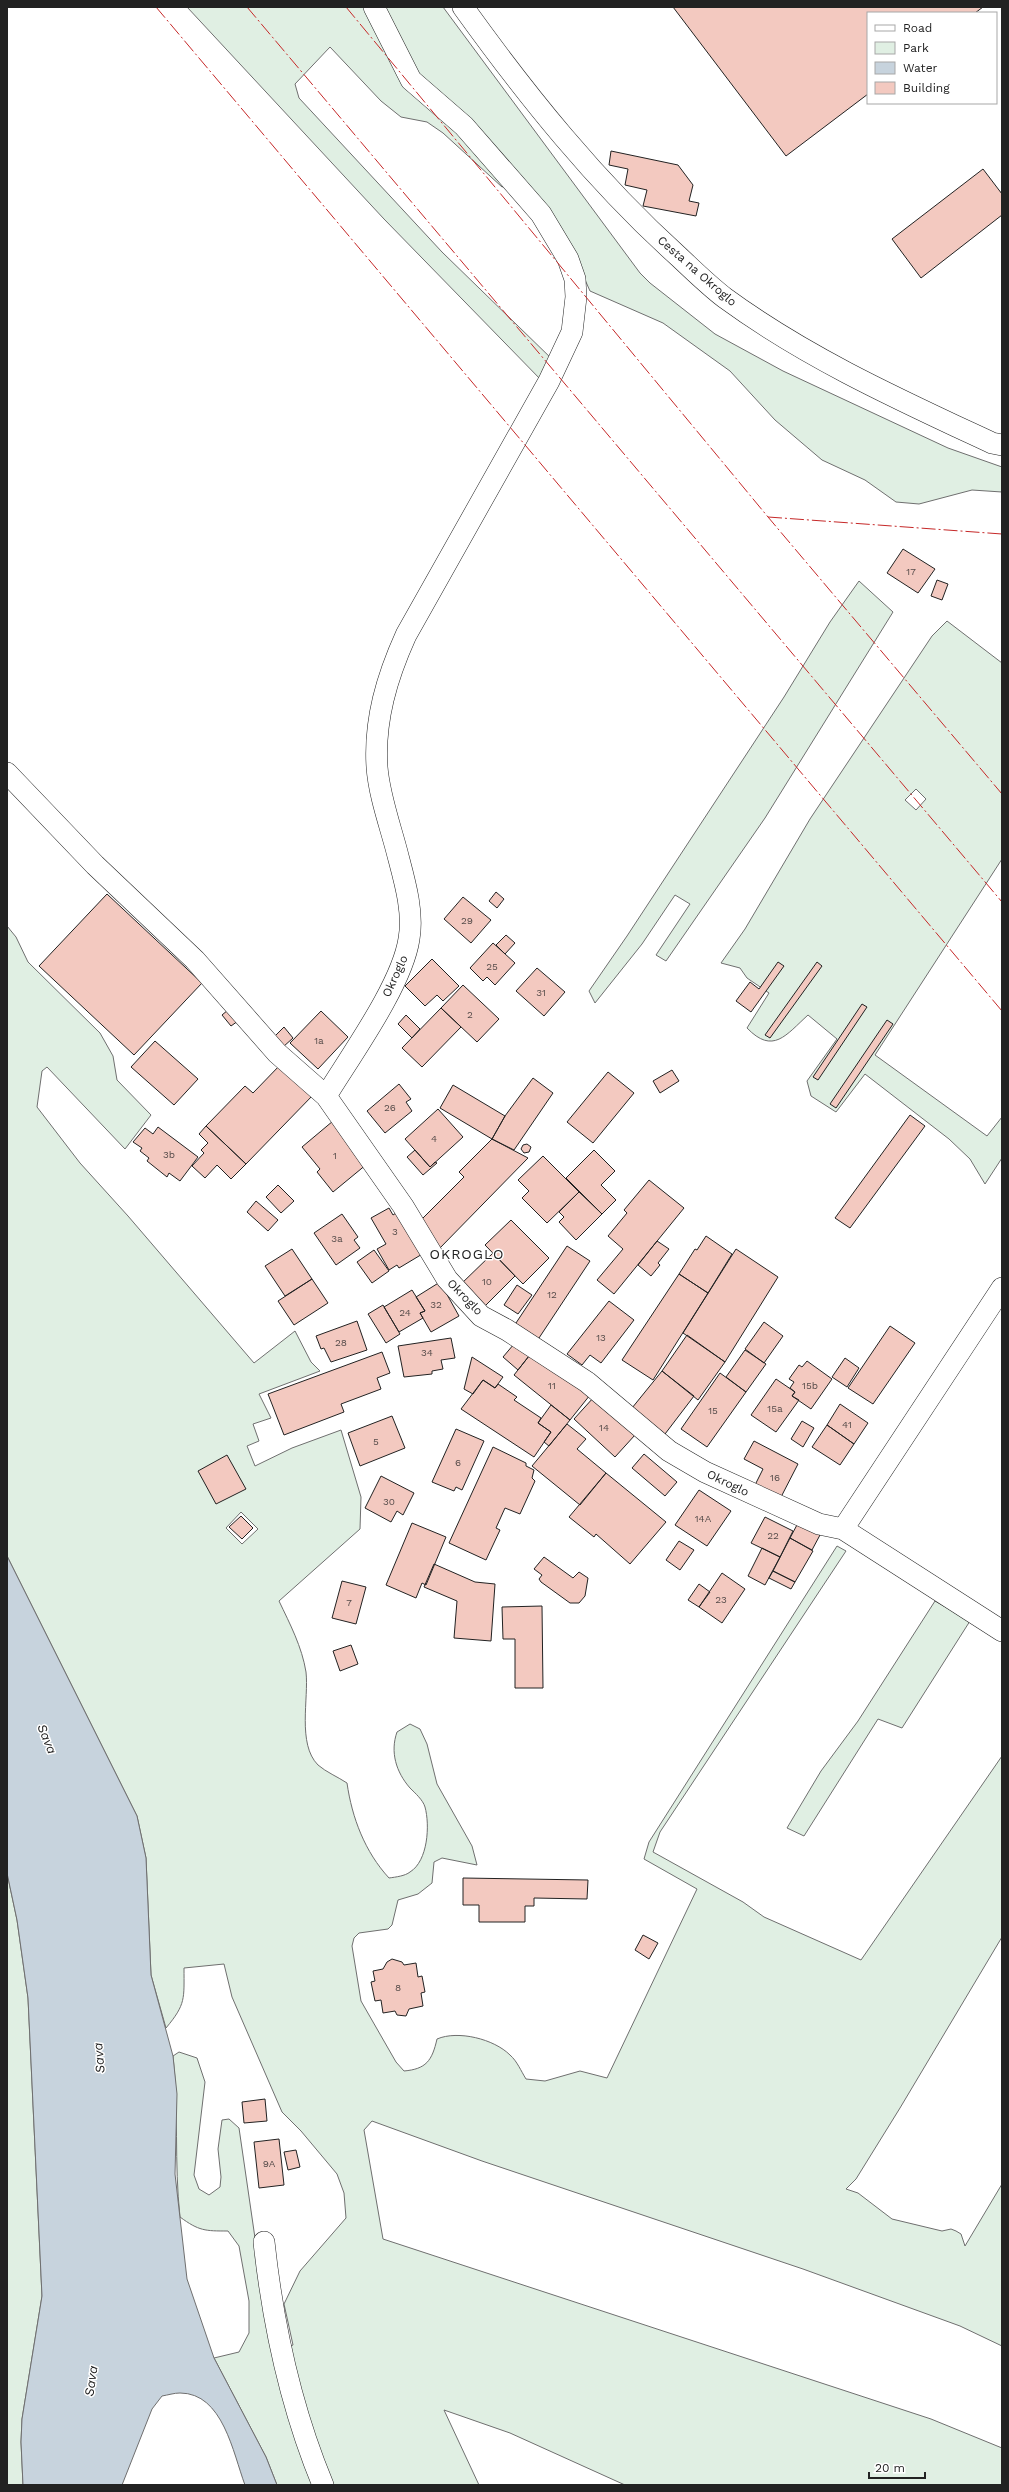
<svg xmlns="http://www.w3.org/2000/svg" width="1009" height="2492" viewBox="0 0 1009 2492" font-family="'Work Sans',sans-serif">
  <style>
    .green { fill: #e0efe3; stroke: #6f6f6f; fill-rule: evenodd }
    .water { fill: #c7d3dd; stroke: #6f6f6f }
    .building { fill: #f3c9c0; stroke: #222 }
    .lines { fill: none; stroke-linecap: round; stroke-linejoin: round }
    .minor-casing { stroke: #222; stroke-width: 22 }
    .minor { stroke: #fff; stroke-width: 21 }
    .power { stroke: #c62828; stroke-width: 1; stroke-dasharray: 14 3 2 3; stroke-linecap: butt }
    .labels { text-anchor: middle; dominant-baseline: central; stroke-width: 3; stroke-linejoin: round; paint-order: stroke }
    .number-label { font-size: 10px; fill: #564c4a }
    .street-label { font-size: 12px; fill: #222; stroke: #fff }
    .water-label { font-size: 13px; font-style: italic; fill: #222; stroke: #fff }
    .quarter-label { font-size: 14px; letter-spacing: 1px; fill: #222; stroke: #fff }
  </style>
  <rect width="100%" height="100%" fill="#fff"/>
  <path class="green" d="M187 7H367C411 69 451 133 505 186L502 187 443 133 427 122 401 117 381 101 330 47 295 84 299 98 442 252 555 362 543 382 384 219Z
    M382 7H443L640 273 650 283 715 334 783 371 948 448 1002 467V492L972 490 919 504 896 502 865 480 822 460 775 420 730 371 663 323 590 291 582 273 419 77Z
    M859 581 893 612 765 818 666 961 656 955 690 904 675 895 642 944 595 1003 589 991 627 936 784 697 830 622Z
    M947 621 1002 663V859L875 1055 987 1136 1002 1117V1158L985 1184 970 1159 949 1139 865 1074 836 1112 811 1096 807 1081 837 1039 808 1015C786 1035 773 1055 747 1028L769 993 747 978 740 968 721 963 745 929 810 819 932 636ZM916 789 926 799 916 810 905 800Z
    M7 926 16 937 28 962 100 1033 113 1056 117 1080 151 1115 125 1149 47 1067 42 1071 37 1107 80 1163 128 1216 254 1363 295 1331 311 1362 320 1371 259 1394 271 1418 253 1424 259 1441 247 1446 255 1466 292 1448 341 1430 361 1497 360 1529 279 1601C290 1624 302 1647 306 1672 309 1698 297 1744 318 1765 326 1772 338 1777 347 1783 352 1818 365 1852 389 1878 396 1877 405 1876 410 1872 428 1861 430 1825 425 1807 423 1800 415 1793 410 1788 396 1772 390 1752 397 1732L410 1724 420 1729 427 1744 437 1784 472 1846 477 1865 442 1858 434 1862 432 1883 418 1894 398 1900 392 1925 388 1929 359 1933 354 1938 352 1946 361 2001 396 2062 404 2071C426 2069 432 2061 437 2039 458 2030 494 2039 510 2055 517 2061 521 2071 526 2079L545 2081 580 2071 607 2078 697 1889 644 1859 649 1842 837 1546 846 1551 660 1832 653 1852 743 1902 764 1917 861 1960 1002 1756V1937L900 2108 856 2179 846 2189 858 2193 892 2219 942 2231 951 2229 956 2231 961 2234 965 2246 1002 2184V2346L960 2326 803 2269 482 2161 372 2121 364 2130 383 2239 931 2419 1002 2448V2485H625L510 2433 444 2410 479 2485H277L266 2457 214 2358 239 2352 249 2333V2301L239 2246 228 2231C205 2231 199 2231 180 2217 174 2163 179 2110 173 2056L179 2052 197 2058 205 2082 194 2175 199 2189 209 2195 220 2187 221 2177 218 2149 222 2120 229 2119 239 2128 263 2293 281 2350 293 2345 284 2304 300 2271 346 2218 344 2193 337 2174 301 2131 282 2112 232 1997 224 1964 184 1968C184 1999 186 2004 166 2028L151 1975 146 1858 137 1816 7 1556ZM241 1512 258 1529 242 1544 226 1528Z
    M935 1601 970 1621 902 1728 878 1719 804 1836 787 1828 821 1771 858 1721Z
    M7 1873 17 1920 28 1998 42 2296 22 2419 21 2442 23 2485H7Z"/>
  <path class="water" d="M7 1556 137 1816 146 1858 151 1975 173 2056 177 2094 175 2174 187 2279 214 2358 266 2457 277 2485H245C233 2453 223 2393 180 2393 174 2393 168 2395 162 2396L152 2409 122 2485H23L21 2442 22 2419 42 2296 28 1998 17 1920 7 1873Z"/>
  <path class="building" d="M673 7H983L975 13H868V94L786 156Z
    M611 151 678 165 693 185 689 201 699 203 696 216 643 206 647 190 625 185 628 169 609 165Z
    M983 169 1002 194V215L921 278 892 239Z
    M903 549 935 569 918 593 887 573Z
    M937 580 948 584 942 600 931 596Z
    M496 892 504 899 497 908 489 901Z
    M107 894 202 983 134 1055 39 966Z
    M463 897 491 920 471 943 444 919Z
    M506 935 515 943 505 954 496 945Z
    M493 943 515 963 495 985 487 977 483 981 470 968Z
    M432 959 459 986 443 1001 437 995 425 1006 405 986Z
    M778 962 784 966 751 1012 736 1001 750 982 759 989Z
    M817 962 822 966 770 1038 765 1035Z
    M537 968 565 992 544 1016 516 991Z
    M463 985 499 1019 477 1042 441 1008Z
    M862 1004 867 1007 818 1080 813 1077Z
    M441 1008 461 1027 422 1067 402 1048Z
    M228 1010 238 1021 231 1026 222 1015Z
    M321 1011 348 1037 318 1069 290 1043Z
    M406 1015 420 1029 412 1038 398 1024Z
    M887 1020 893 1024 836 1108 830 1104Z
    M284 1027 293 1038 283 1047 274 1037Z
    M155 1041 198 1079 174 1105 131 1067Z
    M281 1064 314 1094 246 1164 206 1126 245 1086 253 1093Z
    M672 1070 679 1081 660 1093 653 1081Z
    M608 1072 634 1093 593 1143 567 1122Z
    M533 1078 553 1093 514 1150 492 1139 505 1116Z
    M399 1084 411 1099 406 1102 412 1111 385 1133 367 1111Z
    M453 1085 505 1116 492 1139 440 1108Z
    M438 1109 463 1137 430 1167 405 1139Z
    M910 1115 925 1126 850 1228 835 1218Z
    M333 1121 367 1164 333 1192 317 1172 320 1169 302 1147Z
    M206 1126 246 1164 231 1179 217 1165 205 1178 192 1166 204 1153 201 1150 208 1143 199 1134Z
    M158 1127 198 1157 180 1181 169 1173 167 1177 147 1161 149 1158 140 1151 142 1148 133 1142 145 1128 153 1134Z
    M492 1139 528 1158 438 1250 416 1225 464 1177 459 1172Z
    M527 1144 531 1147 529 1152 524 1153 521 1149 523 1145Z
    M415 1150 430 1167 435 1162 437 1163 423 1175 407 1157Z
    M594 1150 615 1171 601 1185 616 1200 602 1214 566 1178Z
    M543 1156 579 1192 547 1223 522 1198 529 1191 518 1180Z
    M649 1180 684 1208 614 1294 597 1280 623 1249 608 1236 627 1213 624 1210Z
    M278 1185 294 1201 281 1213 266 1197Z
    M579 1192 602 1214 576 1240 559 1222 564 1217 559 1212Z
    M256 1201 278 1220 268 1231 247 1212Z
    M389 1208 393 1215 399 1211 424 1253 399 1268 397 1265 389 1270 377 1249 386 1244 371 1218Z
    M342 1214 358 1237 354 1240 360 1248 336 1265 314 1233Z
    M511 1220 549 1258 523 1284 485 1245Z
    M706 1236 732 1254 708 1293 679 1274 695 1249 697 1250Z
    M657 1241 669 1249 658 1263 660 1265 651 1276 638 1265Z
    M567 1246 590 1261 537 1341 514 1326Z
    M292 1249 312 1279 285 1296 265 1266Z
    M736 1249 778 1277 725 1362 683 1333Z
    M374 1250 389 1271 372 1283 357 1262Z
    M493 1253 515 1276 482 1309 459 1286Z
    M679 1274 708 1293 653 1380 622 1360Z
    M312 1279 328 1303 294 1325 278 1301Z
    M440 1282 459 1316 431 1332 420 1313 425 1311 416 1297Z
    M517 1285 532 1295 518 1314 504 1305Z
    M412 1290 425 1311 420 1313 423 1318 399 1332 384 1307Z
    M609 1301 634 1320 601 1363 590 1355 582 1365 567 1354Z
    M383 1305 400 1334 386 1343 368 1314Z
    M357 1321 367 1350 331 1362 324 1348 321 1349 316 1336Z
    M764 1322 783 1336 764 1363 745 1349Z
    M890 1326 915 1343 873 1404 848 1388Z
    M687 1335 725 1362 698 1400 662 1371Z
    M451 1338 455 1358 441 1360 443 1369 432 1371V1374L404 1377 398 1346Z
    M514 1344 529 1356 518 1370 503 1357Z
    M745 1350 766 1364 746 1392 726 1377Z
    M382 1352 390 1373 377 1378 381 1389 341 1404 344 1412 284 1435 268 1394Z
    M529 1356 590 1395 570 1420 514 1375Z
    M472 1357 503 1377 495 1388 483 1380 473 1394 464 1389Z
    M845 1358 859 1368 847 1387 832 1377Z
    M807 1361 832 1379 811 1409 792 1396 795 1392 790 1388 794 1382 789 1379 799 1365 802 1367Z
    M662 1371 694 1396 665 1434 632 1408Z
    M720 1373 746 1392 707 1447 681 1429Z
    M776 1379 795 1392 792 1396 799 1400 776 1432 751 1415Z
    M483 1380 495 1388 498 1384 517 1397 514 1400 541 1418 538 1423 551 1432 534 1457 461 1409Z
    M594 1397 635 1435 615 1457 574 1419Z
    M840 1404 868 1423 854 1444 827 1425Z
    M551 1405 570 1420 549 1446 544 1442 551 1432 538 1423Z
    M392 1416 405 1448 360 1466 348 1433Z
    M802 1421 814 1428 803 1447 791 1439Z
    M567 1424 586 1439 577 1449 606 1473 580 1505 532 1466Z
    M827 1425 854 1444 840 1465 812 1447Z
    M456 1429 484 1441 462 1490 456 1487 454 1491 432 1482Z
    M754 1441 798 1464 780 1499 755 1485 763 1469 744 1459Z
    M493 1447 526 1463V1466L534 1470 532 1478 535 1481 520 1514 505 1508 496 1528 500 1530 486 1560 449 1543Z
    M644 1454 677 1482 665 1496 632 1468Z
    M227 1455 246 1489 216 1504 198 1471Z
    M606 1473 666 1522 630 1564 596 1534 594 1537 569 1517Z
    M381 1476 414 1493 403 1515 397 1511 391 1522 365 1508Z
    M699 1490 731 1511 707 1546 675 1525Z
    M241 1516 253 1528 242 1539 229 1527Z
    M765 1517 793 1531 780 1557 751 1543Z
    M412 1523 446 1537 426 1585 422 1583 416 1598 386 1585Z
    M798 1523 820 1535 812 1550 790 1538Z
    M790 1538 813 1551 795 1582 773 1571Z
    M679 1541 694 1550 680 1570 666 1560Z
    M762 1548 780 1557 765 1585 748 1576Z
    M544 1557 573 1578 579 1572 588 1578 585 1596 579 1603H570L541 1582 539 1579 542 1575 534 1569Z
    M434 1564 475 1582 495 1584 491 1641 454 1638 457 1601 424 1587Z
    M773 1571 795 1582 791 1589 769 1578Z
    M722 1573 745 1589 722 1623 699 1607Z
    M342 1581 366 1587 356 1624 332 1618Z
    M699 1584 710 1592 699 1607 688 1600Z
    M542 1606 543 1688H515V1639H503L502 1607Z
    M351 1645 358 1664 340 1671 333 1651Z
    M463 1878 588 1880 587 1899 534 1898V1906H525V1922H479V1905H463Z
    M643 1935 658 1943 649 1959 635 1950Z
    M392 1959 402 1962 404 1965 416 1963 418 1977 422 1976 425 1992 421 1993 423 2006 409 2009 406 2016 397 2015 395 2011 383 2013 381 2000 375 2001 371 1982 375 1981 373 1971 383 1969 387 1962Z
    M265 2099 267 2121 244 2123 242 2102Z
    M279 2139 284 2185 259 2188 254 2142Z
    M296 2150 300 2167 288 2170 284 2152Z"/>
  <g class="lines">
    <g class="minor-casing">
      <path id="minor" d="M374 7 411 80 464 126 541 214 568 259 575 279 576 297 572 332 549 381 406 635C387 677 374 720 377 767 379 795 390 825 397 852 404 879 414 911 409 939 402 985 351 1055 326 1096L403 1206 447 1279 481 1316 507 1330 587 1382 669 1451 705 1472 819 1524 843 1529
        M463 7C527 96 596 182 678 256 693 270 708 285 725 298 807 358 900 400 992 443L1002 445
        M7 773 95 865 195 960 277 1053 326 1096
        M1002 1288 843 1529 1002 1631
        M264 2242C273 2325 291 2408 323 2485"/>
    </g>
    <use href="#minor" class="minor"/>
    <path class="power" d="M156 7 1002 1011
      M247 7 1002 902
      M346 7 768 517 1002 794
      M768 517 1002 534"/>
  </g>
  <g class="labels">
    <g class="number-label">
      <text x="911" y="571">17</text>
      <text x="467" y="920">29</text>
      <text x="492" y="966">25</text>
      <text x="541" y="992">31</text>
      <text x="470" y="1014">2</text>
      <text x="319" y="1040">1a</text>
      <text x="390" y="1107">26</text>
      <text x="434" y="1138">4</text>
      <text x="169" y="1154">3b</text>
      <text x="335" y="1155">1</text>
      <text x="395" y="1231">3</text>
      <text x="337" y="1238">3a</text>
      <text x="487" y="1281">10</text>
      <text x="552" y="1294">12</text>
      <text x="436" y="1304">32</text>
      <text x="405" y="1312">24</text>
      <text x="601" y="1337">13</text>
      <text x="341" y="1342">28</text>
      <text x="427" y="1352">34</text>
      <text x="552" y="1385">11</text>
      <text x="810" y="1385">15b</text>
      <text x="775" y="1408">15a</text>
      <text x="713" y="1410">15</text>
      <text x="847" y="1424">41</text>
      <text x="604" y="1427">14</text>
      <text x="376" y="1441">5</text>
      <text x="458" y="1462">6</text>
      <text x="775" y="1477">16</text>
      <text x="389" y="1501">30</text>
      <text x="703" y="1518">14A</text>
      <text x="773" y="1535">22</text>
      <text x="721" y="1599">23</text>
      <text x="349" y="1602">7</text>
      <text x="398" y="1987">8</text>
      <text x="269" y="2163">9A</text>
    </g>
    <g class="street-label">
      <text transform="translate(697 271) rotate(41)">Cesta na Okroglo</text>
      <text transform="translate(395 976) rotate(-65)">Okroglo</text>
      <text transform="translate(465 1297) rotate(46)">Okroglo</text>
      <text transform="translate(728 1483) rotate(26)">Okroglo</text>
    </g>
    <g class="water-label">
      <text transform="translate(47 1739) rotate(68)">Sava</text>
      <text transform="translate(99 2058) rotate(-95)">Sava</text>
      <text transform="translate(91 2381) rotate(-82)">Sava</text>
    </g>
    <g class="quarter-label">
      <text x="467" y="1254">OKROGLO</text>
    </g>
  </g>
  <rect width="1009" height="2492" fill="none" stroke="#222222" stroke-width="16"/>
  <rect x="867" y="12" width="130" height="92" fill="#ffffff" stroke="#a7a7a7"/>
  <rect x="875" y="25" width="20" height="6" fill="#ffffff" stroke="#a7a7a7"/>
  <text x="903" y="32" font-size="12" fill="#222222">Road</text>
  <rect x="875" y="42" width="20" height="12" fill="#e0efe3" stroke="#a7a7a7"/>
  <text x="903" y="52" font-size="12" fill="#222222">Park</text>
  <rect x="875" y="62" width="20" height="12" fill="#c7d3dd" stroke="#a7a7a7"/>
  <text x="903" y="72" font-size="12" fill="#222222">Water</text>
  <rect x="875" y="82" width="20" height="12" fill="#f3c9c0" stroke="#a7a7a7"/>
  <text x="903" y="92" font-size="12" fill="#222222">Building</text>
  <path d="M869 2472v6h56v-6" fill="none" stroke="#222222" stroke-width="2"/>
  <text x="875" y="2472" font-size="12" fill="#222222" stroke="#ffffff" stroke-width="3" paint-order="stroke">20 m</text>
</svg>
